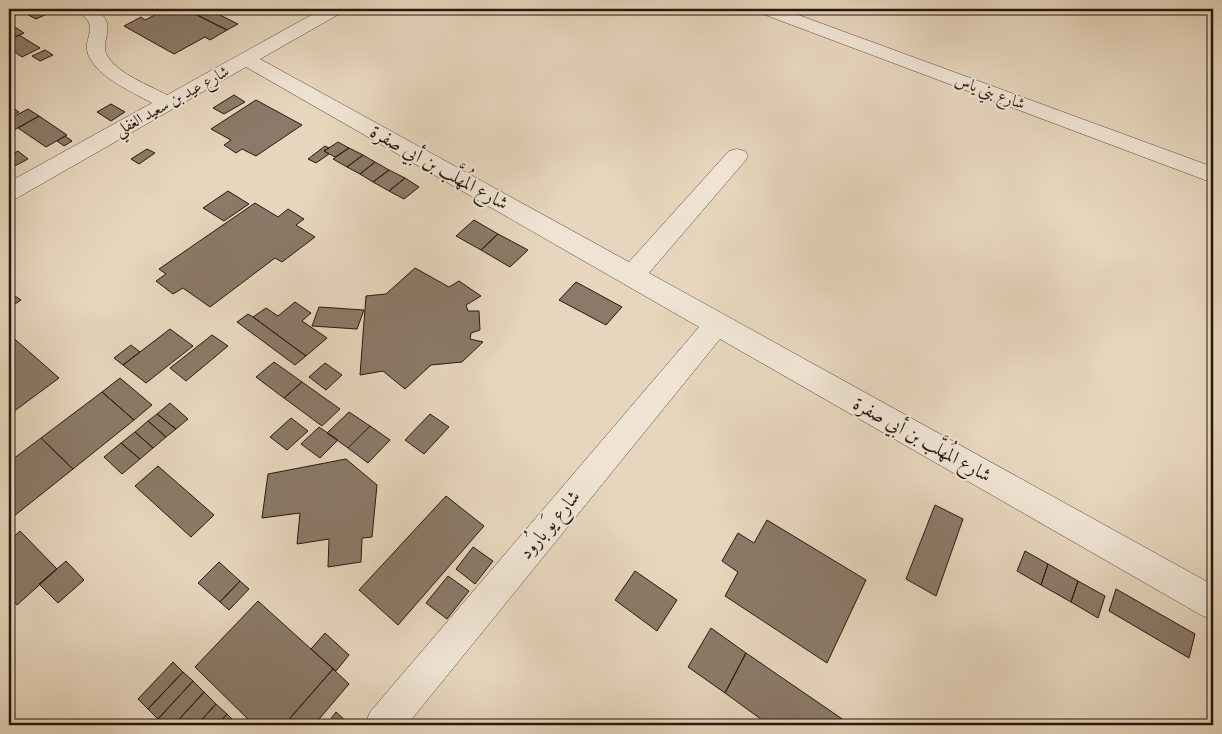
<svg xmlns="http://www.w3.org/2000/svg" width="1222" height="734" viewBox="0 0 1222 734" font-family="'IM FELL DW Pica',Amiri,serif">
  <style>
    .building { fill: #8b7a69; stroke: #27170e }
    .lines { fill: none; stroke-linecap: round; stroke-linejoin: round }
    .minor-casing { stroke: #57473a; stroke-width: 1 }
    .minor { fill: #efe4d4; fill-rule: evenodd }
    .labels { text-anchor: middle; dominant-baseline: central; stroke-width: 4; stroke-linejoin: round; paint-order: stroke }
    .far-street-label { font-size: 16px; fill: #27170e; stroke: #efe4d4 }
    .street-label { font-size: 19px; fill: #27170e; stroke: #efe4d4 }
  </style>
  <rect width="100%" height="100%" fill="#e7d6bd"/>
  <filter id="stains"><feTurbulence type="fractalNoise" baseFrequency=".004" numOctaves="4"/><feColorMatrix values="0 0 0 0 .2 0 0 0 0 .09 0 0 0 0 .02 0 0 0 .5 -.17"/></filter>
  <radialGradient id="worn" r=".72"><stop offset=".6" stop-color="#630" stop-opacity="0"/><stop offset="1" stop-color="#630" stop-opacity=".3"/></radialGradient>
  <path class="building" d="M17 9H58L36 19Z
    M103 9H127L114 15Z
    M167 9H185L227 30 210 40 205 37 174 54 124 26 141 17 145 20Z
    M208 9 238 24 227 30 197 15Z
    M15 27 24 33 9 40V30Z
    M19 35 40 48 22 57 9 48V40Z
    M45 50 53 55 40 61 32 56Z
    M234 95 245 102 224 114 213 108Z
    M256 100 302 125 256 156 242 149 236 153 224 145 231 140 211 129Z
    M111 104 125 112 111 121 97 112Z
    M9 105 19 112 9 117Z
    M28 109 39 116 12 131 9 128V119Z
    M39 116 67 135 46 147 18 128Z
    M65 136 72 141 64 146 57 141Z
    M338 142 349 148 335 157 324 151Z
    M325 146 329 148 324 151 329 154 316 163 308 159Z
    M349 148 363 155 347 167 333 159Z
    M147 149 155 153 139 164 131 159Z
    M18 151 28 159 9 169V156Z
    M363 155 375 162 360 174 347 167Z
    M375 162 389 170 373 182 360 174Z
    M389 170 405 178 389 191 373 182Z
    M405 178 419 187 404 199 389 191Z
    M228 191 249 204 224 221 203 208Z
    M255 203 278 217 288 209 304 219 296 225 315 237 282 262 275 258 210 307 183 288 173 294 156 281 166 274 159 269Z
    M474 220 498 234 481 250 456 236Z
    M498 234 528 250 510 267 481 250Z
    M415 268 449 287 459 281 481 296 466 305 468 311H479L480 330 471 333 470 339 483 342 462 362 431 365 405 389 383 371 360 375 366 296 386 294Z
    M576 282 622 307 606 325 559 300Z
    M15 296 21 300 9 308V299Z
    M295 302 311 313 302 321 327 338 306 356 253 317 266 308 278 316Z
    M319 307 364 310 357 329 312 326Z
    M248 314 253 317 306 356 295 365 237 322Z
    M170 329 193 346 146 383 123 365Z
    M9 334 59 378 9 415Z
    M212 335 228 346 186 381 170 368Z
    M131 345 140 352 123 365 114 358Z
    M274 362 302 382 284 398 256 377Z
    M325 363 342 375 326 390 309 377Z
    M120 378 152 405 134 420 102 392Z
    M302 382 340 409 322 426 284 398Z
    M102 392 134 420 73 469 41 438Z
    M170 403 188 419 176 429 157 414Z
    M349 412 370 426 348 448 327 433Z
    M157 414 176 429 166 437 148 421Z
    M430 414 449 427 424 454 405 440Z
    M291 418 308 431 287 450 270 437Z
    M148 421 166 437 153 448 135 432Z
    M370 426 390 440 368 463 348 448Z
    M319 427 338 440 320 458 301 444Z
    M135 432 153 448 140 459 121 443Z
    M41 438 73 469 9 520V462Z
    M121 443 140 459 122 474 104 457Z
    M346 459 377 485 372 537 362 538 361 562 328 567 329 539 297 544 300 513 262 518 268 474Z
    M158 466 214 515 191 537 135 486Z
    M446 496 484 526 398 625 359 590Z
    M935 505 963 519 936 596 906 579Z
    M767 520 866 580 827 663 725 596 738 572 722 561 738 533 754 543Z
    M20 531 57 569 17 605 9 596V541Z
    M473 547 493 561 475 584 456 569Z
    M1025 551 1048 564 1041 585 1017 571Z
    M66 561 84 580 58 603 39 584Z
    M219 562 240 581 220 602 198 583Z
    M1048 564 1078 581 1071 602 1041 585Z
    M635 571 677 600 657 631 615 600Z
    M448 576 469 591 447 619 426 603Z
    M240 581 249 589 229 610 220 602Z
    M1078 581 1105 596 1098 618 1071 602Z
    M1116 589 1195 634 1189 658 1109 611Z
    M258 601 333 669 284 725H254L195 667Z
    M711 628 746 653 725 693 688 667Z
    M325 633 349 655 336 671 311 649Z
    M746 653 851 725H769L725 693Z
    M173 662 183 672 148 709 138 699Z
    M333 669 349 684 314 725H284Z
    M183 672 193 681 158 719 148 709Z
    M193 681 204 692 174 725H164L158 719Z
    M204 692 216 704 197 725H174Z
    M216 704 227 714 217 725H197Z
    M336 712 347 722 345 725H326Z
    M227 714 235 722 233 725H217Z"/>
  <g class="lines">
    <g class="minor-casing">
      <path id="minor" d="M76 9C87 8 96 7 104 17 114 30 99 44 108 57 120 75 149 85 167 95L322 9H344L341 13 260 59 629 262 729 151 737 149 745 151 748 156 745 161 649 273 1213 585V620L1201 615 720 339 407 725H365L370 712 699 327 246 67 17 198 9 200V182L152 103C132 92 91 74 87 50 85 41 93 32 89 23 87 17 80 14 76 9Z
        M757 9H782L1213 167V183L760 13Z"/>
    </g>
    <use href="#minor" class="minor"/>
  </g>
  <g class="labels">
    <g class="far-street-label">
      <text transform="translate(990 92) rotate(20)">شارع بني ياس</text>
      <text transform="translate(172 101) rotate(-29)">شارع عيد بن سعيد الغفلي</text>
    </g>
    <g class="street-label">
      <text transform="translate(439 168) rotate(29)">شارع المُهلَّب بن أبي صفرة</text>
      <text transform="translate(922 440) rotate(29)">شارع المُهلَّب بن أبي صفرة</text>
      <text transform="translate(550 525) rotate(-50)">شارع يَو بارُود</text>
    </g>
  </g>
  <rect width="1222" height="734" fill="none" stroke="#e7d6bd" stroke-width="30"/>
  <rect x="10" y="10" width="1202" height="714" fill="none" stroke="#27170e" stroke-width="2.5"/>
  <rect x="15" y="15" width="1192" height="704" fill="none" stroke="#27170e"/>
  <rect width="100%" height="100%" filter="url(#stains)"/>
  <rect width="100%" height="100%" fill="url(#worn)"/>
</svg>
